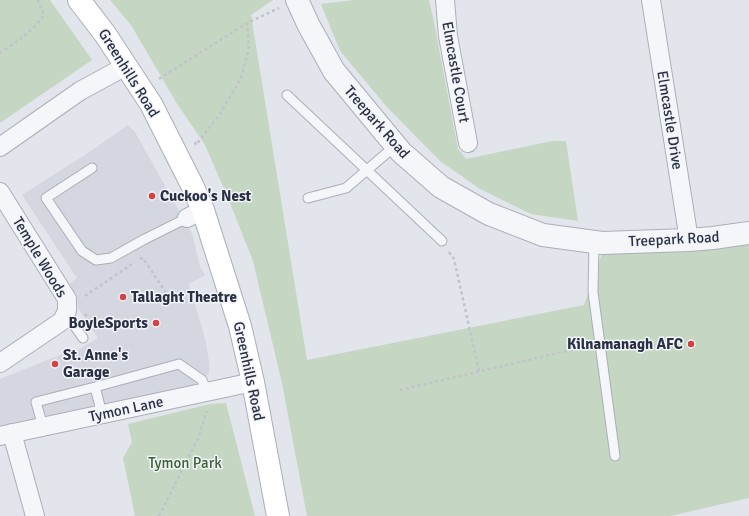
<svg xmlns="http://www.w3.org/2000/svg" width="749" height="516" viewBox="0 0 749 516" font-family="Signika,sans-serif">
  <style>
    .built { fill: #d4d7e0 }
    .green { fill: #c5d6c2 }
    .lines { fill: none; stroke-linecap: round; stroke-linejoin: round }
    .service-casing { stroke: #aaafb9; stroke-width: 11 }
    .minor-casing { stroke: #aaafb9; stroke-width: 20 }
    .tertiary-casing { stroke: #aaafb9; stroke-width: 24 }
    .secondary-casing { stroke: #aaafb9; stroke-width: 24 }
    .path { stroke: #c0c3ca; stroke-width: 2.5; stroke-dasharray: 3 3; stroke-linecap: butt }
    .service { stroke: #f5f6f9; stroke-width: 9 }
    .minor { stroke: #f5f6f9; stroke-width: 18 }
    .tertiary { stroke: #f5f6f9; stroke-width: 22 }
    .secondary { stroke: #fff; stroke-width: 22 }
    .poi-dot { fill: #d74047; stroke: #f2f4f8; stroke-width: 1.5 }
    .labels { text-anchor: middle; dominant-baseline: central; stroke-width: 3; stroke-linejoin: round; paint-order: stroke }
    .street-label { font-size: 15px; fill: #293044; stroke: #f2f4f8 }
    .poi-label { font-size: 15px; font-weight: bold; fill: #293044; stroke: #f2f4f8; text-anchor: start }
    .park-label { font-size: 15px; fill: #396135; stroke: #f2f4f8 }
  </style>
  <rect width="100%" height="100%" fill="#e2e5eb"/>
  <path class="built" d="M128 125 135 132 193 236 200 267 205 275 189 284 206 342 209 361V374L188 389 0 430V379L70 351 71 354 98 338 78 308 77 296 69 284 77 278 22 195 88 153Z"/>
  <path class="green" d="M0 0H50L92 60 0 123Z
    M110 0H273L251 15 307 360 584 305 603 251 749 242V498L670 516H307L282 383 253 261 228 198 205 145 176 102 131 25Z
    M354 0H429L434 22 458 149 466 159 552 141H566L578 221 531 214 480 189 440 161 387 107 340 51 321 4Z
    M226 403 255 516H135L123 458 132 442 128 424 210 404Z"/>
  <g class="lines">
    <g class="service-casing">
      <path id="service" d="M287 95 442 241
        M92 168 46 198 82 251 96 260 111 258 143 240 187 218
        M308 198 346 188 395 146
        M594 242 593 292 615 456
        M66 314 83 338
        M95 387 179 364 202 380 207 392
        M43 427 36 402 95 387 102 414"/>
    </g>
    <g class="minor-casing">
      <path id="minor" d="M445 0 448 36 468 143
        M651 0 689 240
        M0 147 80 91 115 72 125 64
        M0 192 67 299V311L62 321 0 363
        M187 218 203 210
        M12 433 35 516
        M0 436 253 382"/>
    </g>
    <g class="tertiary-casing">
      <path id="tertiary" d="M297 0 309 26 334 71 401 152 441 187 489 214 543 235 602 243 689 240 713 238 749 233"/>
    </g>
    <g class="secondary-casing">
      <path id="secondary" d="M79 0 105 34 151 104 192 185 203 210 240 326 253 382 278 516"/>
    </g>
    <path class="path" d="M0 53C16 42 33 31 44 15L38 0
      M159 79 247 23 279 8
      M195 142 196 145 220 114 241 78 249 48 247 23
      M449 252 454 259 479 371
      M140 259 143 258 170 299
      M85 296 132 264
      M85 314 91 323
      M400 390 588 346
      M159 516 199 436 207 411"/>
    <use href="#service" class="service"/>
    <use href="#minor" class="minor"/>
    <use href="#tertiary" class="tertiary"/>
    <use href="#secondary" class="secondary"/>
  </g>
  <g class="poi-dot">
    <circle cx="152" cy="196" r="4"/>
    <circle cx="123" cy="297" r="4"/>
    <circle cx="156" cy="323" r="4"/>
    <circle cx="691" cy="344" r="4"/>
    <circle cx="55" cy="364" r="4"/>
  </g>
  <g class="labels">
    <g class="street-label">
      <text transform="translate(456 72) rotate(80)">Elmcastle Court</text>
      <text transform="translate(129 73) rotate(58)">Greenhills Road</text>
      <text transform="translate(670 120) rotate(81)">Elmcastle Drive</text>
      <text transform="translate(377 122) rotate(49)">Treepark Road</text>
      <text transform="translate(674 239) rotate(-3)">Treepark Road</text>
      <text transform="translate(40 257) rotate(59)">Temple Woods</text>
      <text transform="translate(249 371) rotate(78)">Greenhills Road</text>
      <text transform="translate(126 409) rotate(-12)">Tymon Lane</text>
    </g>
    <g class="poi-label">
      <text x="160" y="196">Cuckoo's Nest</text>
      <text x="131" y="297">Tallaght Theatre</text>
      <text x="148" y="323" text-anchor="end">BoyleSports</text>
      <text x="683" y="344" text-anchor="end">Kilnamanagh AFC</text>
      <text x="63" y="355">St. Anne's<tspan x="63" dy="17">Garage</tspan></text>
    </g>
    <g class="park-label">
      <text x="185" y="463">Tymon Park</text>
    </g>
  </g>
</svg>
